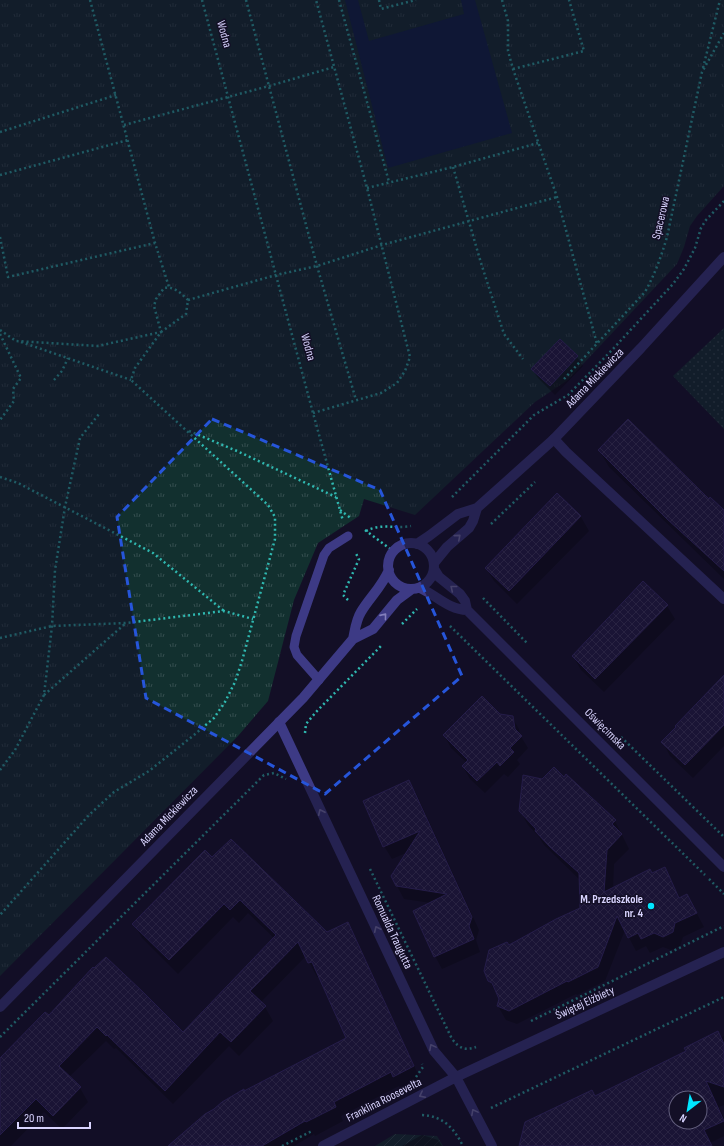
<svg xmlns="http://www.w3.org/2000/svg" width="724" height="1146" viewBox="0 0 724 1146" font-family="'Sofia Sans Condensed',sans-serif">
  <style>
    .grass { fill: url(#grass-dots) }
    .park { fill: url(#park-tufts) }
    .garden { fill: url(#garden-furrows) }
    .water { fill: #0c2248 }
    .shadow { fill: #0007; fill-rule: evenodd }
    .building { fill: url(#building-cross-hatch); stroke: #3b2d73; fill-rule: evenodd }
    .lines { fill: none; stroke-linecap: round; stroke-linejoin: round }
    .path { stroke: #2fb8b0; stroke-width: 2.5; stroke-dasharray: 2 3; stroke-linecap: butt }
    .service { stroke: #3d3a85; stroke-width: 9 }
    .minor { stroke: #3d3a85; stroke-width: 10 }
    .tertiary { stroke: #3d3a85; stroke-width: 10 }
    .oneway { stroke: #837fbc }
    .marked { fill: none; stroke: #2655da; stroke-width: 3; stroke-dasharray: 8 5; stroke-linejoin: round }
    .poi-dot { fill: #00e5ff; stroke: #130f26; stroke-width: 1.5 }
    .labels { text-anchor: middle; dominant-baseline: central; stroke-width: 3; stroke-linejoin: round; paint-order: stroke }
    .street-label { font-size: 12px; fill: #d9d4ff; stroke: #130f26 }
    .poi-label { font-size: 12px; font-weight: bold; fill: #d9d4ff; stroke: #130f26; text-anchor: end }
  </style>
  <defs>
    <pattern id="grass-dots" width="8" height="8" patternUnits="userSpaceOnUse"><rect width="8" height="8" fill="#12302f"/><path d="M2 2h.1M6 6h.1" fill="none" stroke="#344d4e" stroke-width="1.8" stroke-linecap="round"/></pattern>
    <pattern id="park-tufts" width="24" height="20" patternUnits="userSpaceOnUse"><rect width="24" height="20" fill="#12302f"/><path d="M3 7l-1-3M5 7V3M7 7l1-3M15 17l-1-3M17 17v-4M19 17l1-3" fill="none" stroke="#344d4e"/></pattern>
    <pattern id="garden-furrows" width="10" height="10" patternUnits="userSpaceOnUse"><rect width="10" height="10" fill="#12302f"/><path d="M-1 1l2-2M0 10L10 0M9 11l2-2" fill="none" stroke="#344d4e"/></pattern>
    <pattern id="building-cross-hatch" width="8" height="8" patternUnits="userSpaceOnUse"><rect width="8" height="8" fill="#241b47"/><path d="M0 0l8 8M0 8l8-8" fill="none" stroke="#433b63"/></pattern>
  </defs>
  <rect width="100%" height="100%" fill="#130f26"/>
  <path class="grass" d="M724 328V429L673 376Z"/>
  <path class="park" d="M0 0H724V186L697 216 690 226 684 247 677 264 568 380 535 402 415 515 364 499 359 516 318 543 294 600 268 701 238 736 0 976Z"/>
  <path class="garden" d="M395 1134 437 1136 443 1146H375Z"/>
  <path class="water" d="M345 0H358L369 41 464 14 461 0H475L512 133 388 168Z"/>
  <path class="shadow" d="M577 357 583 366 555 395 538 378 532 369Z
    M599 450 709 500 724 511V579L609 467Z
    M557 494 581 517 589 531 517 604 494 581 486 568Z
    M667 606 675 619 604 692 581 670 573 656Z
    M724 677V746L693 778 670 756 663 742Z
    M500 715 512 717 519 729 520 735 528 748 517 760 520 764 508 777 504 774 485 793 470 779 463 767 467 763 451 748 444 735Z
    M567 775 615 821 629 849 614 864 613 889 664 868 680 898 687 895 704 927 683 937 680 946 671 950 663 947 650 953 646 946 636 951 625 930 605 981 577 995 576 994 517 1024 506 1020 498 1006 500 999 499 995H497L489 980 581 909 580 880 544 845 539 837 528 825 520 811 543 780 564 778Z
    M409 781 416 793 479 930 476 940 480 952 442 969 435 956 431 903 404 899 397 886 408 852 392 859 384 846Z
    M212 859 327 933 348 924 356 938 421 1081 402 1091 399 1086 341 1116 343 1121 315 1136 314 1134 294 1146H170L244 1092 348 1038 319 976 317 977 306 956 260 1003 265 1007 273 1021 239 1056 229 1046 173 1104 116 1048 114 1049 106 1041 69 1077 80 1088 88 1102 62 1129 44 1112 11 1146H0V1059L49 1016 183 1034 275 939 248 913 239 923 233 917 178 974 142 938 134 924Z
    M724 1036V1105L719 1107 724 1118V1136L710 1143 712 1146H522L595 1097ZM676 1098H700V1122H676Z
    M422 1135 438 1140 442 1146H402Z"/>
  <path class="building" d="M560 339 578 356 550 386 531 369Z
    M628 419 709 499 710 497 724 510V571L667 519 598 450Z
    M557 493 581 516 509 591 485 568Z
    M643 581 668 605 595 679 572 656Z
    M724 675V725L685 765 661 742 676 727 675 726Z
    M482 696 500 714 513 716 515 729 522 736 510 748 514 752 500 766 497 762 477 781 462 766 468 760 443 735Z
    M554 767 564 777 566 774 616 820 612 824 622 834 607 850 604 892 650 869 652 873 665 867 679 898 687 894 697 913 675 923 673 932 663 937 654 933 641 939 638 933 628 938 617 916 598 967 568 982 567 981 509 1011 497 1006 499 999 492 983 488 981 484 971 489 950 507 942 509 945 556 919 580 908 579 873 550 847 535 831 536 829 519 811 523 775 542 779Z
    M409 780 472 917 469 926 474 939 434 957 413 911 447 894 396 886 391 876 420 831 383 847 363 801Z
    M231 839 327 932 348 922 414 1066 393 1077 391 1072 334 1102 336 1107 306 1122 305 1121 262 1146H168L205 1114 214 1109 222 1102 244 1089V1091L346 1038 312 962 308 963 298 942 250 991 266 1006 231 1042 220 1032 165 1091 107 1035 106 1036 97 1027 59 1066 81 1087 53 1116 36 1099 0 1135V1058L45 1012 49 1015 93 967 94 968 106 957 143 992 183 1032 276 935 240 900 230 910 224 904 169 960 132 924 205 850 212 857Z
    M718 1031 724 1044V1087L706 1081 724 1121 704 1130 712 1146H519L525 1122 592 1090 595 1096 686 1051 684 1048ZM676 1098H700V1122H676Z"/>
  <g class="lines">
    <path class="path" d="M90 0 155 243 169 287
      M202 0 313 413 343 521
      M246 0 317 266 356 400
      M339 0 389 182
      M379 0 381 9 416 0
      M502 0 508 21V51L513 69 557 197 597 344
      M703 68 720 0
      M513 69 584 51 569 0
      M124 125 269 86 334 67
      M0 132 116 95
      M453 167 481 263 504 334 523 359
      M0 175 128 140
      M367 188 453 167 538 143
      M0 237 8 277 155 243
      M188 300 276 275 317 266 382 245 557 197
      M0 330 16 341 98 346 161 332 154 306 156 299 164 288C174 286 181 293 188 300L186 314 161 332 135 368 131 380 268 505 275 517V539L242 661 235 682 225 702 214 718 194 735 149 771 114 792 89 815 0 915
      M0 334 21 378 13 389 14 401 0 420
      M21 342 131 380
      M564 379 645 292C655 274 661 257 667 237L702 72 724 33
      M54 380 62 371 68 358
      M313 413 381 393 397 383 405 371 410 357 367 188 316 0
      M189 431 237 451 336 497
      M0 477 18 483 153 553 224 611
      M452 497 534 415 568 395 612 350 673 284 684 269 695 248 701 228 706 220 724 201
      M340 510 352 519
      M491 524 535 482
      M365 530 393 551
      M366 531C381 523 395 529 411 526
      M483 598 527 643
      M348 600 343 595 359 559 355 552
      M402 624 417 609
      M450 626 705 875
      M0 638 52 626 126 623 224 611 253 619
      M44 695 126 623
      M305 733 306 724 316 712 381 646
      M621 737 724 837
      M0 770 15 750 44 695 52 626 55 570 65 507 80 438 99 414
      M370 869 452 1039C459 1048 465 1051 476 1047
      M709 879 724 894
      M531 1021 724 926
      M0 1037 264 775 274 773 286 779
      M416 1077 423 1067 422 1064
      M491 1108 724 997
      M422 1115C443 1116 454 1128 463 1146
      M282 1146 312 1131"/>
    <path class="service" d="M319 680 297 655 294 647 296 636 324 555 329 548 348 536"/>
    <path class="minor" d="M554 439 566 452 724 599
      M279 722 434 1051 456 1077 492 1146
      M323 1146 456 1077 724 952"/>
    <path class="tertiary" d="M388 566a23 23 0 1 1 46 0a23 23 0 1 1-46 0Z
      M417 544 429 536 458 514 477 508 554 439 641 348 724 257
      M434 563 447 547 469 528 473 521 477 508
      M434 569 439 577 460 594 465 601 467 610 724 867
      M420 588C436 595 449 610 467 610
      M353 639C355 630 356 620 361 612 370 597 381 588 389 570
      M0 1007 303 698 353 639 373 629 397 600 412 589"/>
  </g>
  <defs><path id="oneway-chevron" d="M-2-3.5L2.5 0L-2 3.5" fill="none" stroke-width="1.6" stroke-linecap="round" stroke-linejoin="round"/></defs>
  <g class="oneway">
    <use href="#oneway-chevron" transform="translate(458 537) rotate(-41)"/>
    <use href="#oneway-chevron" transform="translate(453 588) rotate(-141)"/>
    <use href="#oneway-chevron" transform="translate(384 616) rotate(-51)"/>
    <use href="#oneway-chevron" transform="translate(321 812) rotate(-115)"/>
    <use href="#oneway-chevron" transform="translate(377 929) rotate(-115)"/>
    <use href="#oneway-chevron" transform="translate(432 1047) rotate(-118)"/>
    <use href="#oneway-chevron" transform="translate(422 1095) rotate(153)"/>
    <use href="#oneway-chevron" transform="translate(474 1112) rotate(-118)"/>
  </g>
  <path d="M0 0H724V1146H0ZM212 419 380 490 462 676 325 794 146 698 117 517Z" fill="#130f26" fill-opacity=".55" fill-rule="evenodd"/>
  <path class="marked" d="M212 419 380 490 462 676 325 794 146 698 117 517Z"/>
  <circle class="poi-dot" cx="651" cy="906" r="4"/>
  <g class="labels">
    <g class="street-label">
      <text transform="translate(224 34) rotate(75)">Wodna</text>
      <text transform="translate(661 218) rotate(-77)">Spacerowa</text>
      <text transform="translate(308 347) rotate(75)">Wodna</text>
      <text transform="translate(595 378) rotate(-46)">Adama Mickiewicza</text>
      <text transform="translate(605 729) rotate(45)">Oświęcimska</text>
      <text transform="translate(169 816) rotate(-46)">Adama Mickiewicza</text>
      <text transform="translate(392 932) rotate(65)">Romualda Traugutta</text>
      <text transform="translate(585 1003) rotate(-25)">Świętej Elżbiety</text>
      <text transform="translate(384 1100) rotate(-27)">Franklina Roosevelta</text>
    </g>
    <g class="poi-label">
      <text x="643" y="899">M. Przedszkole<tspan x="643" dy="14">nr. 4</tspan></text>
    </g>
  </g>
  <g transform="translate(688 1110) rotate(211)"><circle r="19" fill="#130f26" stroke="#625e7d"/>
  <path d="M0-3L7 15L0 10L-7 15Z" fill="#00e5ff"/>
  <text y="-6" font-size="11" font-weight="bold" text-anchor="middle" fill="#d9d4ff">N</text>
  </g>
  <path d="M18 1122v6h72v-6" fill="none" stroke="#d9d4ff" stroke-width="2"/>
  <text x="24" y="1122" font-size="12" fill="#d9d4ff" stroke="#130f26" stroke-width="3" paint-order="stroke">20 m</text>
</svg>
